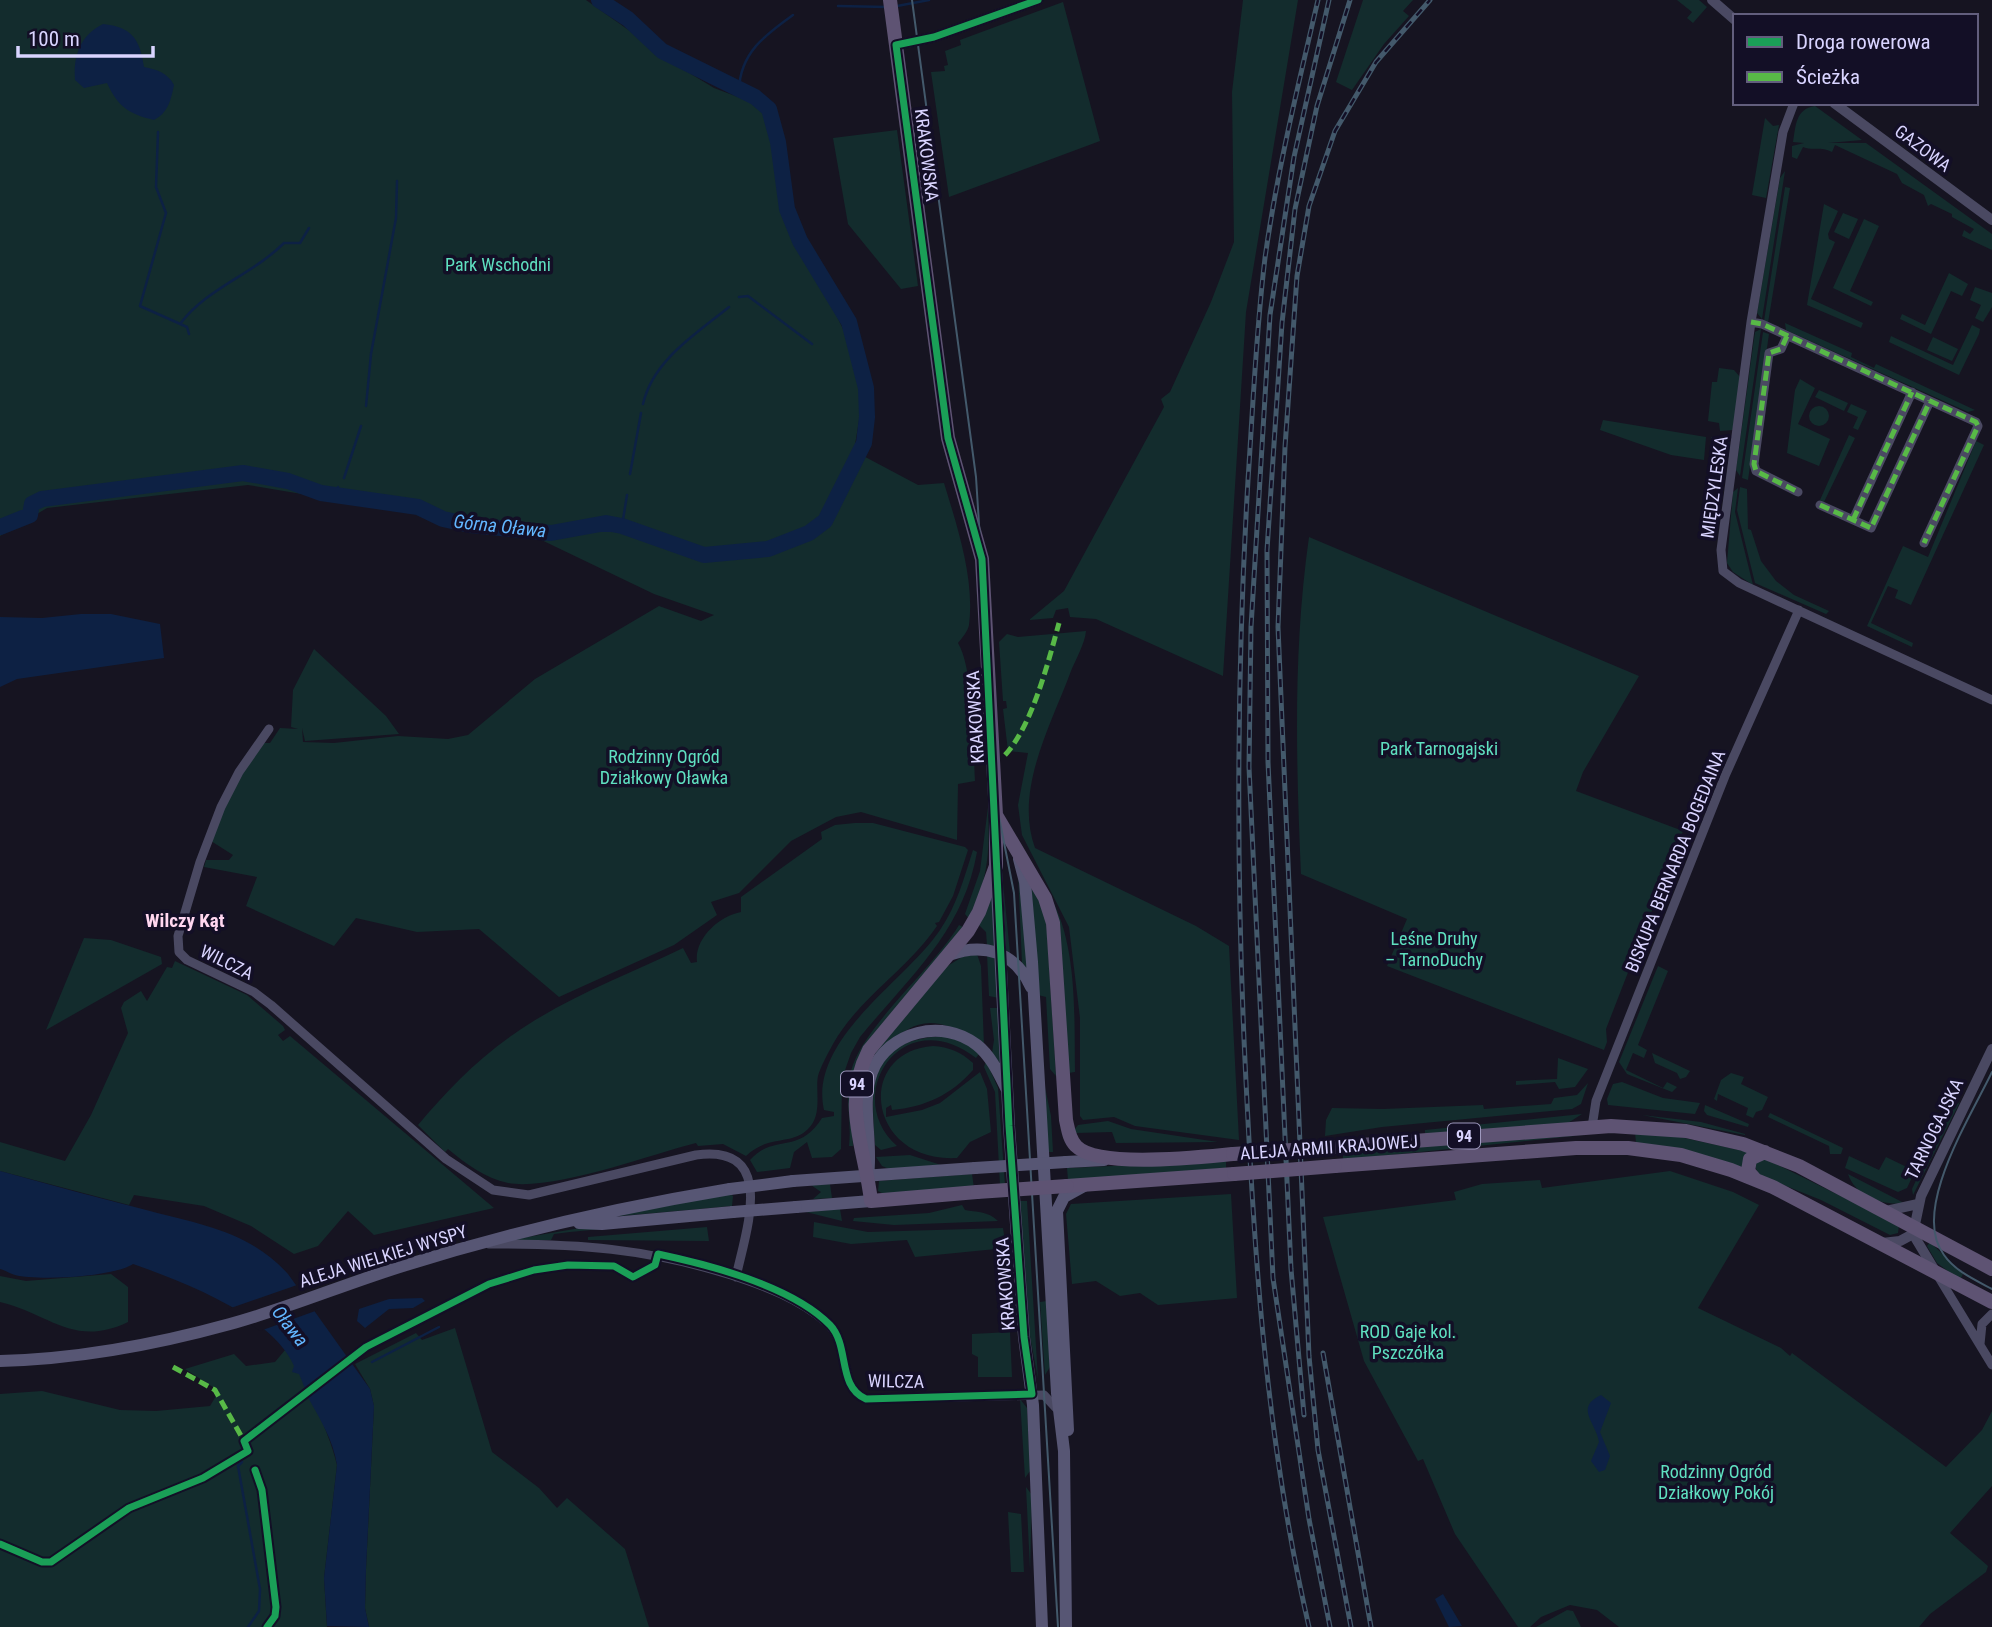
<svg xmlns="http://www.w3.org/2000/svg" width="1992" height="1627" viewBox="0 0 1992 1627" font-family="'Roboto Condensed',sans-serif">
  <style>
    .green { fill: #132c2d }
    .water { fill: #0d2144 }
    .pier { fill: #161421 }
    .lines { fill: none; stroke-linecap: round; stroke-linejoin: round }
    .stream { stroke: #0d2144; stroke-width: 2.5 }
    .river { stroke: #0d2144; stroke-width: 16 }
    .minor { stroke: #4a4962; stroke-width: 9 }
    .tertiary { stroke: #4a4962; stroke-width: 10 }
    .secondary { stroke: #575674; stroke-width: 12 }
    .primary { stroke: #5e5373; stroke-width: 14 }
    .tram { stroke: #43596b; stroke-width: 2 }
    .rail-casing { stroke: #43596b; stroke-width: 5 }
    .rail { stroke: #130f26; stroke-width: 2.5; stroke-dasharray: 8; stroke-linecap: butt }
    .secondary-bridge { stroke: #575674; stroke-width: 12 }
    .primary-bridge { stroke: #5e5373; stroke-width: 14 }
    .quiet { stroke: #58b947; stroke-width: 5; stroke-dasharray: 10 5; stroke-linecap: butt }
    .cycleway-casing { stroke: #130f26; stroke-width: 11 }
    .cycleway { stroke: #1a9f57; stroke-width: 7 }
    .labels { text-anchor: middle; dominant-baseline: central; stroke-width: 7; stroke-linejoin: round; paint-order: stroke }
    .shield { fill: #130f26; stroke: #9e99be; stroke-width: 2 }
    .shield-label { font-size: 16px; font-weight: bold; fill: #d9d4ff }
    .street-label { font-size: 18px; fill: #d9d4ff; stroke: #130f26 }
    .park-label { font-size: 18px; fill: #5fe0c0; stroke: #130f26 }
    .water-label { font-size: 19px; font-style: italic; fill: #62b6ff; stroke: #130f26 }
    .neighbourhood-label { font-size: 19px; font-weight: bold; fill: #ffd6f0; stroke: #130f26 }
  </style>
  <rect width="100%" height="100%" fill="#161421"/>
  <path class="green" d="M0 0H586L691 74 714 88 754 103 768 120 783 219 818 278 846 335 857 376 862 402 854 451 918 485 944 483C957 526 975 579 969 625 968 631 962 638 958 643 974 670 973 747 975 781L958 784 957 840 861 812 836 817 791 841 739 893 711 902 717 915 674 945 559 997 479 929 417 932 356 918 334 946 246 906 257 877 204 867 206 860H229L233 855 211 841 233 787 264 743H270L280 728 298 729 291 727 293 690 314 649 386 716 399 734 305 741 302 728 303 742 334 743 398 736 448 739 468 735 535 679 659 606 701 621 714 615 654 594 531 535 468 532 409 512 248 485 47 508 0 536Z
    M1243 0H1298L1246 312 1223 676 1096 619 1070 617 1068 608 1056 610 1053 618 1029 620 1064 591 1164 407 1161 399 1170 392 1211 302 1234 242 1232 92Z
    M1363 0H1413L1403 11 1409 16 1384 44 1352 90 1336 82Z
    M1677 0H1699L1707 7 1693 23 1687 18 1692 12Z
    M1063 2 1100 141 949 197 931 72 945 71 944 66 948 65 945 51 961 45 960 40Z
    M1815 106 1862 140 1828 143H1866L1992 234V250L1962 236 1964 230 1970 234 1974 229 1952 217V214L1931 204 1928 206 1924 195 1902 183 1897 174 1835 145 1832 152C1821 146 1812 151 1803 147L1797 159 1792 157V146L1804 143 1793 142C1796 126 1795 109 1815 106Z
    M1765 118 1773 126 1779 125 1766 198 1752 195Z
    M897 130 918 286 901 289 848 224 833 138Z
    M1785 171 1762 319 1757 313 1780 178Z
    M1785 187 1790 188 1768 323 1764 321Z
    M1824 204 1838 211 1828 234 1829 239 1835 242 1811 299 1863 323 1861 328 1807 305Z
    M1843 213 1858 219 1849 239 1834 232Z
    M1864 219 1879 226 1850 291 1873 302 1871 306 1833 288Z
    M1949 273 1968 284 1962 296 1951 291 1931 334 1900 319 1902 314 1925 325Z
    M1975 287 1992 293V307L1983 322 1975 318 1981 305 1970 300Z
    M1785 323 1852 353 1851 357 1874 368 1876 364 1975 410 1968 412 1786 330Z
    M1972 325 1980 329 1979 334 1959 375 1889 342 1891 336 1953 365Z
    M1761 329 1740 476 1736 470 1754 339 1755 332Z
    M1763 332 1769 334 1748 480 1742 478Z
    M1933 337 1958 349 1952 361 1927 350Z
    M1719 368 1734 370 1740 377 1733 430 1720 431 1719 423 1708 421 1712 382H1717Z
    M1800 379 1815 388 1798 424 1830 439 1819 466 1787 453 1795 390Z
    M1819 390 1848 403 1844 411 1815 397Z
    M1851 404 1867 411 1858 430 1853 428 1858 417 1847 412Z
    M1809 416a10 10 0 1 1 20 0a10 10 0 1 1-20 0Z
    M1603 420 1706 437 1704 460 1671 455 1600 430Z
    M1849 435 1855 438 1824 502 1820 500Z
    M1711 437 1729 440 1730 449 1726 453 1714 451Z
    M1976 441 1984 445 1911 605 1895 598 1898 590 1888 586 1871 623 1913 643 1912 647 1867 626 1903 546 1928 557Z
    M1740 487 1747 489 1748 529 1751 530 1761 561 1776 581 1794 595 1829 611 1826 614 1755 583 1737 510Z
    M1738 488 1735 512 1753 585 1733 572 1727 563 1733 492Z
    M1309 537 1639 676 1583 772 1576 791 1683 831 1606 1029 1607 1042 1604 1050 1387 966 1407 919 1301 874C1296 761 1293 650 1309 537Z
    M1086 631C1085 643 1076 659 1071 671 1051 725 1014 790 1035 848L1196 926 1229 946 1239 1140 1135 1126 1114 1117 1083 1120 1080 1116V1018L1069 927 1022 835 1018 805 1028 753 1008 751 1003 709 1007 708 1006 701H1003L999 642 1007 634 1018 637Z
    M988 807C990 855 988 875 970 920L965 914 980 871Z
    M855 823H873L965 847 968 850 953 896 939 922 935 923 937 926C905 972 859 998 833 1044 828 1053 820 1068 818 1076 815 1090 823 1115 808 1129 791 1146 769 1134 746 1156L723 1144 698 1146 696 1143C649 1155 553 1191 508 1183 485 1178 466 1164 448 1149L445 1152 418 1125C446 1092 475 1061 514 1034 565 998 627 975 683 948L691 963 697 962C694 939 719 916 741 912V897L822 839 821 832 835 825Z
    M973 850 977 852C963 932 910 976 860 1037L851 1053 842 1079 841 1149 832 1157 812 1158 807 1142 794 1152 790 1168 757 1172 750 1160C773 1133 798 1156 822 1118L834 1116V1112L824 1110C808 1039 906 981 940 930 957 905 964 878 973 850Z
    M1001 862 1010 953 1006 950Z
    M1018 873 1029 971 1022 963Z
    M1031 882 1046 916 1056 1076 1050 1069 1046 997 1038 995Z
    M992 892 995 946 987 945 986 932 977 923Z
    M1050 896C1078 946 1074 1016 1075 1072L1068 1073Z
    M959 925 965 928 857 1061 850 1091 853 1146H849C852 1121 844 1097 851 1071 863 1026 932 970 959 925Z
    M84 938 111 940 161 957 162 964 46 1030Z
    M977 954 981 966 984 1046C973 1040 962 1032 950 1027 905 1009 881 1055 861 1085L878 1047 946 967 962 957Z
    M987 954 994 956 999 998 989 996Z
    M175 961 247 995 283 1026 285 1030 278 1035 283 1041 290 1036 494 1208 374 1235 348 1211 318 1246 294 1254 251 1226 204 1206 134 1195 129 1205 0 1171V1142L65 1161 91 1115 128 1033 121 1008 124 1002 141 991 147 1001 167 967 172 968Z
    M1658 966 1668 971 1638 1045 1647 1050 1644 1058 1633 1053 1626 1070 1663 1088 1667 1082 1677 1087 1672 1092 1627 1074 1619 1062Z
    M990 1008H999L1002 1066 992 1053 994 1040Z
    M945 1036 966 1043 979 1054 976 1058C903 1001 840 1095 897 1146L881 1150 875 1145C870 1082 869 1039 945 1036Z
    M933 1046C949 1047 961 1052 973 1063V1070C951 1095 925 1107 892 1110L891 1105 886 1108V1117L922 1110 940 1103 980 1072 987 1089 991 1132 970 1142 957 1158C867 1163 854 1052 933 1046Z
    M1652 1053 1690 1071 1686 1077 1680 1079 1677 1073 1655 1063Z
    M1558 1058 1588 1069 1575 1087 1559 1089 1555 1082 1516 1085V1081L1557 1079Z
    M986 1061 998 1088 1005 1185H1000L995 1092 984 1067Z
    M1731 1073 1744 1077 1741 1084 1768 1097 1762 1110 1756 1112 1753 1118 1746 1115 1748 1108 1718 1094 1717 1101 1714 1099 1721 1080Z
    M1622 1082 1663 1098 1700 1103 1695 1114 1608 1105 1607 1099 1613 1084Z
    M1588 1083 1581 1104 1572 1109 1382 1127 1325 1136 1326 1120 1332 1108 1383 1109 1483 1105 1484 1109 1551 1104 1554 1098 1577 1095Z
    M1045 1087 1051 1116 1053 1152H1047Z
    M1960 1102 1913 1195 1912 1189 1949 1110Z
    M1705 1105 1749 1124 1748 1127 1707 1115 1704 1111Z
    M1770 1113 1843 1148 1841 1154H1830L1829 1146 1768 1117Z
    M1582 1114 1568 1123 1425 1134V1130Z
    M1642 1115 1701 1122 1745 1134V1135Z
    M1108 1121 1131 1129 1218 1142 1116 1143 1112 1132 1076 1133 1074 1130 1078 1125Z
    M1635 1132 1671 1135 1748 1152 1742 1167 1636 1143Z
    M1584 1135 1343 1160V1152Z
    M910 1155 941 1165 889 1169 882 1166 876 1157Z
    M1849 1156 1879 1170 1886 1157 1915 1171 1907 1188 1898 1192 1845 1168Z
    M1764 1158 1899 1225 1898 1233 1890 1235 1821 1200 1759 1175 1754 1164Z
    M1226 1161V1168L1068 1180 1067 1168Z
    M1670 1171 1733 1192 1759 1205 1698 1308 1781 1348 1790 1356 1792 1353 1946 1467 1982 1430 1992 1411V1486L1950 1533 1988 1566 1986 1572 1930 1614 1919 1627H1619L1597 1610 1570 1605 1541 1617 1530 1627H1518L1455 1534 1423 1459 1418 1461 1364 1361 1323 1217 1456 1200 1454 1192 1482 1184 1540 1180 1542 1188Z
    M972 1174 974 1188 884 1194 878 1191 879 1181Z
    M1848 1174 1904 1203C1883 1206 1855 1196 1848 1174Z
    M830 1184 832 1198 813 1199 821 1192 811 1185Z
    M730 1194 733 1196 732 1206 588 1219Z
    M1231 1194 1237 1298 1158 1305 1140 1293 1120 1296 1096 1281 1072 1284 1066 1214 1071 1204Z
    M1020 1201H1027L1038 1379 1030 1336Z
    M962 1205 965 1210C976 1212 988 1211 998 1221L894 1225 853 1221 854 1218 929 1213Z
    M840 1209 842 1221 806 1212Z
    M729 1217 570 1232 554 1234 551 1240H510L580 1228Z
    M814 1222 868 1232 1003 1228 1006 1248 915 1257 907 1240 851 1244 813 1237Z
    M707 1227 709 1241 588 1240V1237Z
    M1930 1242 1963 1274 1960 1280 1937 1263 1927 1246Z
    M111 1274 128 1287V1322C74 1348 50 1314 0 1302V1276L26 1281Z
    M1047 1301 1050 1367 1045 1375 1040 1302Z
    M455 1328 492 1452 539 1488 557 1508 567 1498 625 1549 649 1627H369L365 1608 366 1569 374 1406 370 1389 355 1364 416 1333 422 1340Z
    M1010 1332 1012 1377H978V1357L972 1354V1334Z
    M285 1350C301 1367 333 1442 337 1465L324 1578 327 1627H0V1394L42 1391 120 1410 156 1411 210 1406 219 1391 185 1369 234 1354 246 1366 275 1362Z
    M1020 1399 1027 1408 1030 1471 1025 1478Z
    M1026 1487 1032 1495 1030 1573V1569Z
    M1008 1512 1021 1514 1024 1572H1011Z
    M1567 1610 1573 1611 1581 1627H1536Z"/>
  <path class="water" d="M103 24C132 27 140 39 144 67 157 70 167 72 174 85 171 100 168 113 154 120 129 114 118 107 107 83L84 88 75 80C73 55 81 35 103 24Z
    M81 614H111L160 624 164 658 17 679 0 687V617L42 618Z
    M0 1171C50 1185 100 1198 150 1211 203 1225 250 1232 288 1274L370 1389 374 1406 366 1569 365 1608 369 1627 327 1626 324 1578 337 1465C333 1440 321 1421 309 1399 305 1391 303 1382 299 1374L292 1372 294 1366C272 1315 181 1281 133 1264 113 1277 39 1281 15 1275 10 1274 5 1270 0 1269Z
    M422 1298 425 1301 413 1308 389 1309 365 1328 357 1321 359 1309 389 1299Z
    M1601 1395 1611 1403 1600 1432 1610 1456 1605 1470 1599 1472 1591 1461 1599 1442C1596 1422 1574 1408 1601 1395Z
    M1443 1594 1462 1626 1449 1627 1435 1599Z"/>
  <path class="pier" d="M300 1284 318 1310 260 1331 228 1309Z"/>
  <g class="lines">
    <path class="stream" d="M838 6 887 7
      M897 6 929 0
      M739 90C740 53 765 35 793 15
      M158 132 156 187 166 213 140 306 187 327 189 334
      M739 297 748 296 812 344
      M180 324C207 288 252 275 284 243H300L309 228
      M643 404C653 360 696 334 729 307
      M366 406 371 354 396 218 397 181
      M630 474 641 413
      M344 478 361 426
      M334 495 338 487
      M622 526 627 495
      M372 1362 439 1327
      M242 1462 238 1466 260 1589 259 1611 248 1627"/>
    <path class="river" d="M0 527 30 515 32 504 42 499 243 473 288 481 321 493 418 507 443 519 470 525 551 533 606 523 622 526 704 555 768 549 809 533 825 521 864 443 867 417 866 388 849 322 800 241 787 209 778 142 769 109 755 97 662 51 628 19 599 0"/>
    <path class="minor" d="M1794 103 1783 132 1751 322 1721 550 1723 571 1739 583 1992 700
      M1751 322 1762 324 1976 422 1978 426 1924 543
      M1787 336 1781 349 1769 353 1754 464 1756 471 1798 492
      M1820 505 1871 528 1930 401
      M1853 520 1912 392
      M269 729 239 772 221 807 200 862 178 936 179 952 187 960 254 992 271 1005 446 1159 493 1190 529 1195 696 1155C778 1144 746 1230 736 1277
      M1592 1127 1596 1101 1725 776 1799 610
      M489 1244C579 1244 645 1248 731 1275 765 1286 799 1299 826 1322 852 1344 837 1387 866 1399L1044 1395 1056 1408
      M1938 1276 1992 1365
      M1980 1344 1982 1324 1992 1314"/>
    <path class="tertiary" d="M1712 0 1735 20
      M896 45 934 37 1038 0
      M1834 103 1992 220
      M1886 1211 1918 1204
      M1882 1243 1900 1241 1913 1234
      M1934 1269 1913 1234 1921 1196 1992 1049"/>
    <path class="secondary" d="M1019 859 1025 882 1032 962 1057 1393 1064 1451 1066 1627
      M996 870 1009 1126 1024 1337 1033 1405 1042 1627
      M949 955C984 942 1015 952 1031 987
      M1066 1162 1104 1160
      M868 1175C873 1142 860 1103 872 1072 888 1031 943 1018 977 1045 991 1056 999 1074 1007 1090
      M793 1181 975 1168
      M796 1207 871 1201
      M579 1223 602 1224 733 1212
      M0 1361C78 1359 154 1345 230 1324 289 1308 347 1283 406 1265 512 1232 621 1207 730 1189
      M1068 1430 1057 1211 1064 1197 1084 1186"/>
    <path class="primary" d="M890 0 948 438 982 559 996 815V866L979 912 968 931 869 1050C841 1104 865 1147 871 1201L977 1192
      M996 815 1045 898 1053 923 1066 1120C1068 1129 1069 1139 1076 1146 1098 1169 1201 1157 1233 1154
      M1335 1147 1611 1126 1686 1131 1743 1144 1799 1166 1992 1269
      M1335 1166 1576 1148H1628L1681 1155 1731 1170 1773 1187 1992 1302
      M1755 1179 1748 1171 1750 1159 1765 1152
      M1067 1186 1234 1174"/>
    <path class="tram" d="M912 0 976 477 997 807 1014 893 1058 1627
      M1992 1072C1971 1116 1910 1211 1944 1255 1955 1271 1975 1280 1992 1289"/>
    <g class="rail-casing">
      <path id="rail" d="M1329 0 1294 157 1270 315 1251 627 1249 767 1273 1278 1309 1519 1330 1627
        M1323 1353 1371 1627
        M1304 1415 1291 1269 1268 762 1267 550 1282 323 1295 209 1317 106 1350 0
        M1309 1627C1264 1432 1253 1239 1244 1039 1236 852 1237 667 1248 480 1253 406 1256 331 1265 258 1277 171 1298 86 1318 0
        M1351 1627 1318 1450 1309 1356 1278 627 1285 447 1297 276 1309 206 1335 131 1376 62 1430 0"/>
    </g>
    <use href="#rail" class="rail"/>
    <path class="secondary-bridge" d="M975 1168 1066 1162
      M730 1189 793 1181
      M733 1212 796 1207"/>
    <path class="primary-bridge" d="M1233 1154 1335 1147
      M1234 1174 1335 1166
      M977 1192 1067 1186"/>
    <path class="quiet" d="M1751 322 1762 324 1976 422 1978 426 1924 543
      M1787 336 1781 349 1769 353 1754 464 1756 471 1798 492
      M1820 505 1871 528 1930 401
      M1853 520 1912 392
      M1005 755C1032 726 1048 663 1059 623
      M173 1367 215 1390 244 1441"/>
    <g class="cycleway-casing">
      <path id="cycleway" d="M255 1470 262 1490 276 1607 275 1616 267 1627
        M0 1544 42 1562H51L129 1508 203 1478 248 1451 244 1441 366 1347 489 1284 534 1270 568 1265 614 1266 633 1277 655 1265 658 1254C710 1265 793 1287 830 1325 850 1346 837 1387 866 1399L1032 1394 1024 1337 1009 1126 982 559 948 438 896 45 934 37 1038 0"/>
    </g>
    <use href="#cycleway" class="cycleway"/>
  </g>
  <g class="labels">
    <g class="shield">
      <rect x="841" y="1071.5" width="32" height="25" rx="5"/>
      <rect x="1448" y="1123.5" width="32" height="25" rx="5"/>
    </g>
    <g class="shield-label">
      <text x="857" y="1084">94</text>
      <text x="1464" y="1136">94</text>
    </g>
    <g class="street-label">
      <text transform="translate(1923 148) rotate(37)">GAZOWA</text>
      <text transform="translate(927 155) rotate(83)">KRAKOWSKA</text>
      <text transform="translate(1714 487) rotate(-82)">MIĘDZYLESKA</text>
      <text transform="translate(975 717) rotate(-93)">KRAKOWSKA</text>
      <text transform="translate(1675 861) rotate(-68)">BISKUPA BERNARDA BOGEDAINA</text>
      <text transform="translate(227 962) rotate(26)">WILCZA</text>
      <text transform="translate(1934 1129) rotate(-64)">TARNOGAJSKA</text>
      <text transform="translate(1329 1147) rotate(-4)">ALEJA ARMII KRAJOWEJ</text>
      <text transform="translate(383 1256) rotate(-17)">ALEJA WIELKIEJ WYSPY</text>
      <text transform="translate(1005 1284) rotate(-94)">KRAKOWSKA</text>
      <text transform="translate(896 1381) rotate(1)">WILCZA</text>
    </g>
    <g class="park-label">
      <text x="498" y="264">Park Wschodni</text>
      <text x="1439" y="748">Park Tarnogajski</text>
      <text x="664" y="756">Rodzinny Ogród<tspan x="664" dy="21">Działkowy Oławka</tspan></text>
      <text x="1434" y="938">Leśne Druhy<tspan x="1434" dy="21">– TarnoDuchy</tspan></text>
      <text x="1408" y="1331">ROD Gaje kol.<tspan x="1408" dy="21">Pszczółka</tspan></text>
      <text x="1716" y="1471">Rodzinny Ogród<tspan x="1716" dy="21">Działkowy Pokój</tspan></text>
    </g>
    <g class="water-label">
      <text transform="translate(500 526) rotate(6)">Górna Oława</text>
      <text transform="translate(290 1326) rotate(52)">Oława</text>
    </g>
    <g class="neighbourhood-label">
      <text x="185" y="920">Wilczy Kąt</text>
    </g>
  </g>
  <rect x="1733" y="14" width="245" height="91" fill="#130f26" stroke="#625e7d" stroke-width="2"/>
  <rect x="1747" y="37" width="35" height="10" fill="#1a9f57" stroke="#625e7d" stroke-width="2"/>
  <text x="1796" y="49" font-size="21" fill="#d9d4ff">Droga rowerowa</text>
  <rect x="1747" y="72" width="35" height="10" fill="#58b947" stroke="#625e7d" stroke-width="2"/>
  <text x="1796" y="84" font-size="21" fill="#d9d4ff">Ścieżka</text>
  <path d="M18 46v10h135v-10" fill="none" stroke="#d9d4ff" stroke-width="3.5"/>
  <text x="28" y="46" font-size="21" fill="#d9d4ff" stroke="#130f26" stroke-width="5" paint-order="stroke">100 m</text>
</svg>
